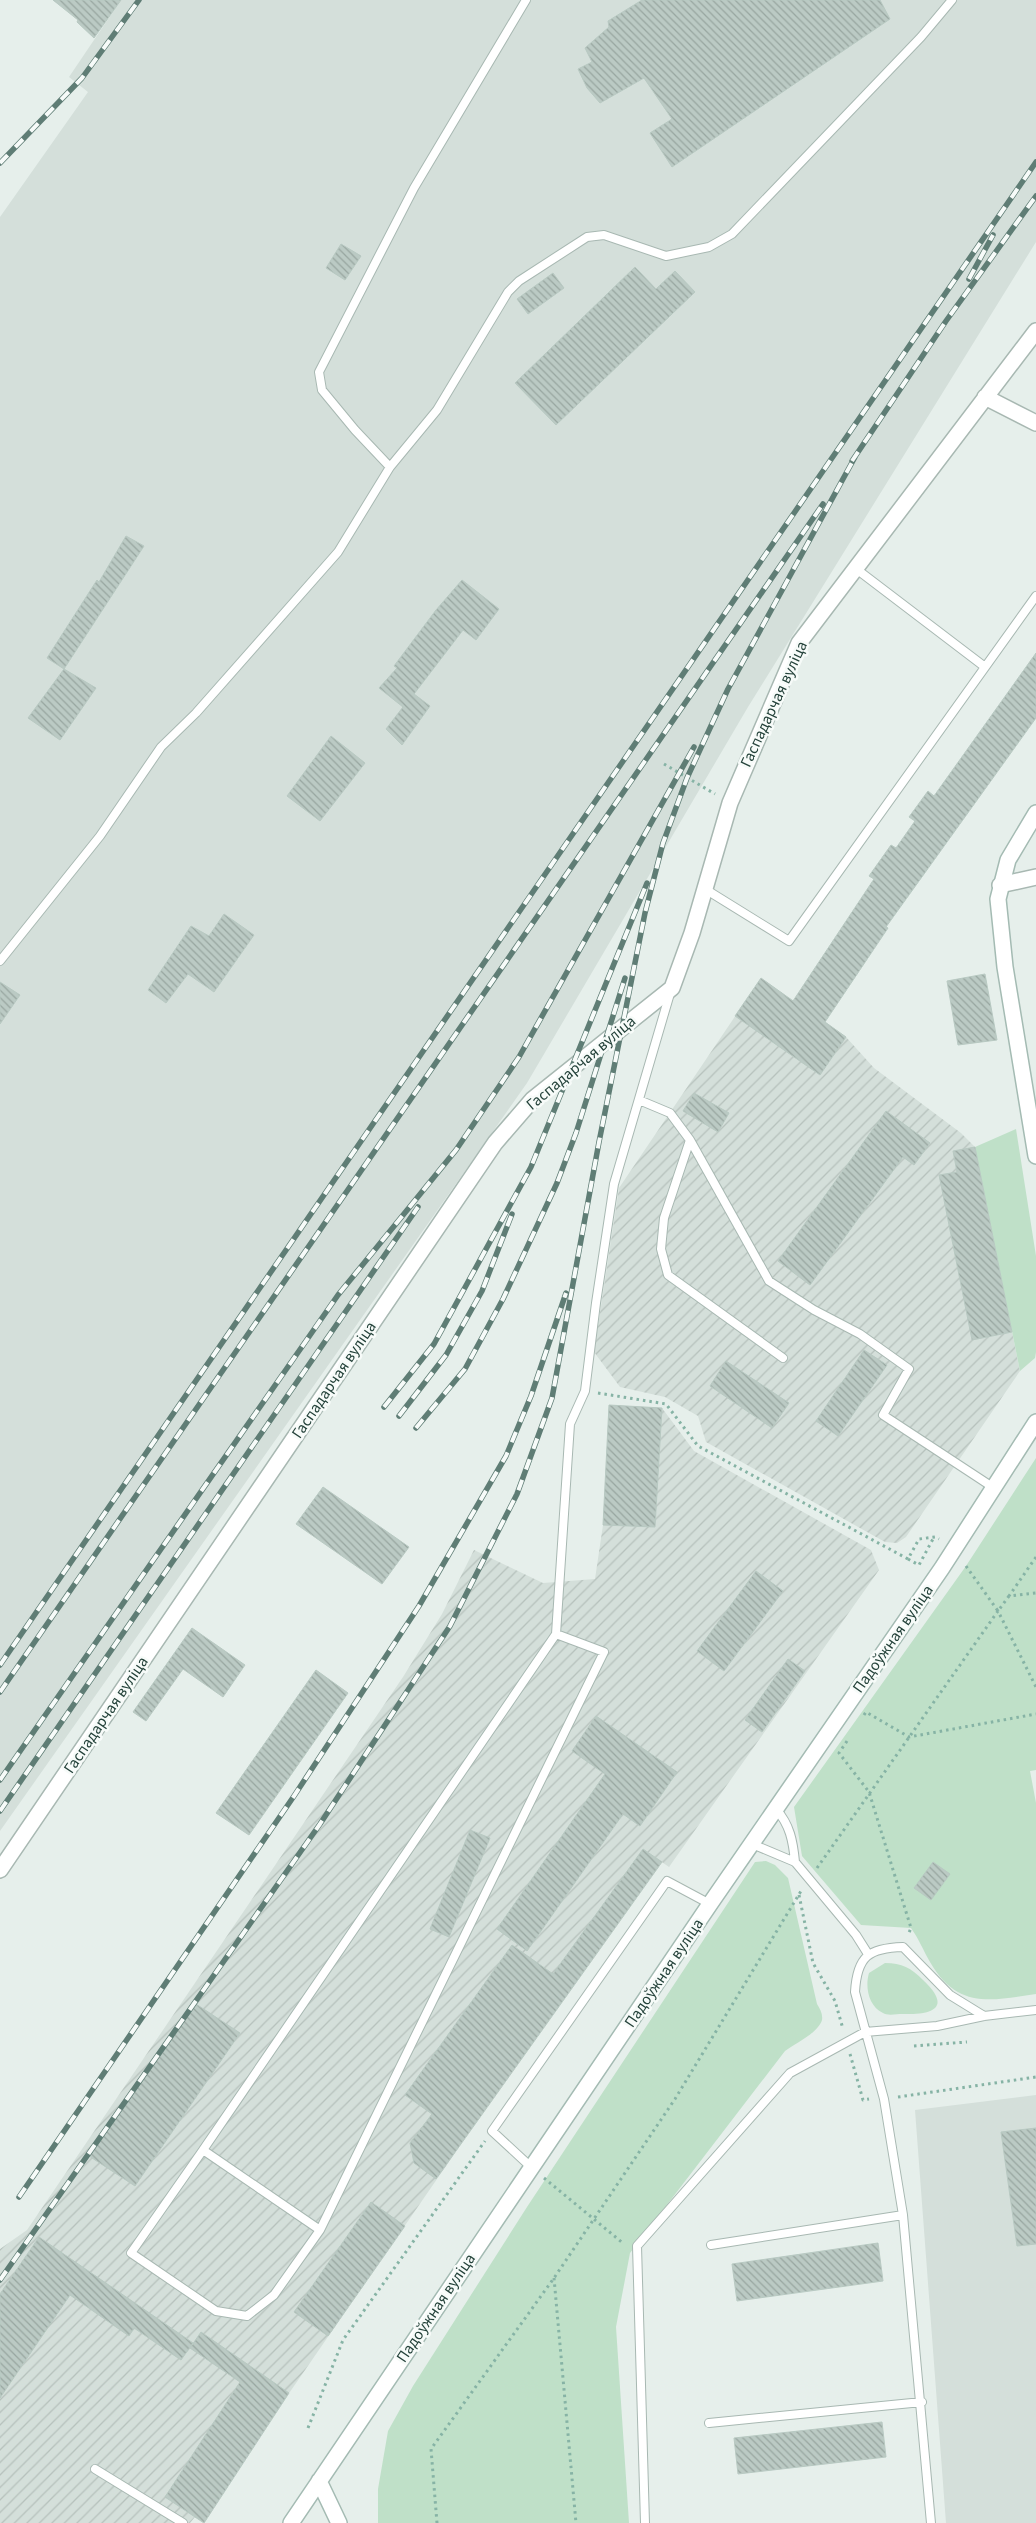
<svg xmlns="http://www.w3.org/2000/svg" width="1036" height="2523" viewBox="0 0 1036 2523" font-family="'Source Sans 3',sans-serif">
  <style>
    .built { fill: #d4dfda }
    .industrial { fill: url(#industrial-furrows) }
    .grass { fill: #bfe0c8 }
    .building { fill: url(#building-back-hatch); stroke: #b8c9c2 }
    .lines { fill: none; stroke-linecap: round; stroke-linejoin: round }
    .lane-casing { stroke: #a8b8b2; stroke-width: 10 }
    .street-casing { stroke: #a8b8b2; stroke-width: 18 }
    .secondary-casing { stroke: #a4bbb3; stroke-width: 18 }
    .path { stroke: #86b3a5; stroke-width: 3; stroke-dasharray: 2.5 4; stroke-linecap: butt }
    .lane { stroke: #fff; stroke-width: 8 }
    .street { stroke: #fff; stroke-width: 15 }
    .secondary { stroke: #fff; stroke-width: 15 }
    .rail-casing { stroke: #5f7d75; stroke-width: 5.5 }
    .rail { stroke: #f7fbf9; stroke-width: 4; stroke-dasharray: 11; stroke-linecap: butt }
    .labels { text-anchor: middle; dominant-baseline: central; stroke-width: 5; stroke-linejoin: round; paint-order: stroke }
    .street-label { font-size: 16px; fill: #24423a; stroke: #f7fbf9 }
  </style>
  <defs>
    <pattern id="industrial-furrows" width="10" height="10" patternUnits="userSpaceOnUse" patternTransform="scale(1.25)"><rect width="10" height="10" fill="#d4dfda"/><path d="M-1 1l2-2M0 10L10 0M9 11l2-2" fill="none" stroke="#b6c1bc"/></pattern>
    <pattern id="building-back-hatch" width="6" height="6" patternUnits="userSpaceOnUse" patternTransform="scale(1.25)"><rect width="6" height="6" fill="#bbcac4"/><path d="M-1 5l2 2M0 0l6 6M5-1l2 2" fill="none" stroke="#98a6a0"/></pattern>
  </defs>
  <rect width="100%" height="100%" fill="#e6efeb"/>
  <path class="built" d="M121 0H1036V242L748 707 527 1083 0 1831V217L88 92 69 77Z
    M1036 2095V2523H946L915 2110Z"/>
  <path class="industrial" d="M761 978 846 1037 874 1068 961 1133 975 1147 1020 1371 906 1537 897 1543 885 1542 706 1442 698 1416 665 1397 620 1387 594 1352 619 1188Z
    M609 1405 662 1408 694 1451 871 1550 879 1570 669 1867 643 1849 451 2118 455 2153 274 2415 204 2523 195 2517 190 2523H0V2249L27 2230 403 1677 442 1614 474 1550 543 1583 595 1579 603 1525Z"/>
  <path class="grass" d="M1016 1129 1036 1256V1352L1035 1358 1020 1371 975 1147Z
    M1036 1458V1770L1030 1771 1036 1803V1994C990 2001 957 2009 930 1962 923 1950 919 1939 911 1928L861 1925 802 1856 794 1807 966 1566Z
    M766 1861 775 1865 788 1878 817 2004C820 2009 823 2014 822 2020 818 2033 796 2043 785 2051L630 2253 616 2327 629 2523H378V2489L388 2431 413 2386 527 2207 755 1862Z
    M885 1963C902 1963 911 1968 923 1980 953 2008 932 2015 902 2014 897 2014 887 2016 883 2013 868 2006 865 1986 869 1973Z"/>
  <path class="building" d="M53 0H121L94 38 77 22 78 20Z
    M642 0H880L890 19 672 167 650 133 672 119 644 78 600 103 587 88 578 69 592 62 585 48 609 27 608 21Z
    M341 244 361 256 345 280 326 268Z
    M635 267 656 289 675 271 695 292 556 425 515 383Z
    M553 273 564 288 528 314 517 299Z
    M126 536 144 546 64 669 47 658 97 580 99 582Z
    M462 580 499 609 476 640 463 630 414 694 430 706 402 745 386 729 403 707 379 688 397 668 394 666 436 610Z
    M1036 653V718L886 927 888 928 825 1022 846 1037 820 1075 735 1016 761 978 793 1001 868 888 874 879 869 876 891 845 896 848 915 821 909 817 928 791 934 796Z
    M64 669 96 688 60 740 28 718Z
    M331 736 365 763 320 821 287 796Z
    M224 914 254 935 214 992 188 974 166 1003 148 990 191 926 209 936Z
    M985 974 997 1040 958 1045 947 981Z
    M0 982 20 995 0 1024Z
    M694 1093 729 1113 718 1132 683 1111Z
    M886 1111 930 1143 914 1165 903 1157 810 1285 778 1261Z
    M975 1147 1012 1332 972 1340 939 1175 957 1172 953 1151Z
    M864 1350 887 1365 838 1436 816 1421Z
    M726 1361 789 1403 772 1428 710 1386Z
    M609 1405 662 1408 655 1527 603 1525Z
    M323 1487 409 1547 382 1584 296 1524Z
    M756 1571 783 1591 724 1671 697 1651Z
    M192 1628 245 1665 223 1697 183 1669 146 1721 133 1712Z
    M788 1659 805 1671 762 1732 745 1720Z
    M316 1670 348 1693 249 1835 216 1813Z
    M596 1716 677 1772 640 1826 623 1814 527 1951 497 1929 605 1774 572 1751Z
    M470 1830 490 1838 449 1937 430 1929Z
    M643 1849 662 1862 436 2179 414 2163 410 2143 432 2114 405 2095 512 1945 553 1974Z
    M933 1862 950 1874 931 1900 914 1888Z
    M196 2004 240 2033 135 2186 89 2156Z
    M1036 2128V2244L1017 2246 1001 2132Z
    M371 2202 405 2226 328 2336 294 2312Z
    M39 2237 193 2343 181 2360 134 2328 129 2336 70 2295 0 2398V2294Z
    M878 2243 883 2281 737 2301 732 2264Z
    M201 2332 289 2393 204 2523 165 2497 240 2382 190 2348Z
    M882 2422 886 2457 738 2474 734 2438Z"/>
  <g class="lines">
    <g class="lane-casing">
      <path id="lane" d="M390 467 437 410 508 292 519 281 587 237 604 235 666 256 709 247 732 234 921 37 952 0
        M855 568 985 667
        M705 889 789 941 1036 596
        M0 961 100 836 161 747 196 713 338 552 390 467 355 430 322 390 319 372 414 188 526 0
        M639 1100 670 1113 690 1140 664 1218 661 1249 668 1275 783 1358
        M690 1140 769 1281 814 1310 860 1334 909 1369 883 1415 994 1488
        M556 1634 604 1652 320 2230 203 2150 556 1634 570 1424 585 1391 596 1303 614 1184 671 990
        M776 1809C790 1825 793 1841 795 1862
        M752 1844 795 1862 856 1935 868 1954
        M203 2150 131 2253 216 2311 247 2316 274 2295 320 2230
        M532 2168 492 2131 667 1881 710 1904
        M711 2245 903 2215
        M709 2423 922 2402
        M95 2469 183 2523
        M645 2523 637 2246 790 2073 865 2032 937 2026 984 2016 1036 2010
        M931 2523 903 2215 884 2099 855 1992C857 1956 869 1948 903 1947L950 1995 984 2016"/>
    </g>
    <g class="street-casing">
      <path id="street" d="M985 397 1036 423
        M1000 885 1036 877
        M0 1870 495 1143 533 1099 672 988 692 933 730 803 799 643 1036 331"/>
    </g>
    <g class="secondary-casing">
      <path id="secondary" d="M1036 813 1008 860 998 899 1005 967 1036 1156
        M319 2481 339 2523
        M291 2523 710 1904 942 1568 1036 1422"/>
    </g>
    <path class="path" d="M664 764 715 794
      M598 1393 666 1404 698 1446 908 1559 919 1539 935 1537 939 1539
      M1036 1557 1009 1596 1036 1593
      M908 1559 919 1565 934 1537
      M966 1566 998 1611 1009 1596
      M864 1715 866 1712 909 1737 1036 1714
      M847 1741 839 1753 869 1792 911 1928 908 1935
      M817 1868 998 1611 1036 1687
      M799 1895 813 1963 835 2001 843 2029
      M914 2046 967 2042
      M850 2054 863 2100 869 2099
      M898 2097 1036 2077
      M544 2178 624 2244
      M554 2278 576 2523
      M308 2428 343 2340 485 2141
      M437 2523 431 2449 554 2278 675 2099 801 1891"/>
    <use href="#lane" class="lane"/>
    <use href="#street" class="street"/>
    <use href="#secondary" class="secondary"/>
    <g class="rail-casing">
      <path id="rail" d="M0 163 82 78 139 0
        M969 279 993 235
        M852 461 946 321 1036 196
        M384 1407 434 1344 531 1167 647 883
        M399 1416 446 1355 482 1291 512 1214
        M416 1428 465 1369 503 1299 557 1183 576 1133 625 978
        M0 1665 1036 162
        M0 1692 823 504
        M0 1780 338 1295 456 1150 519 1057 694 747
        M0 1811 418 1207
        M19 2197 294 1796 419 1606 506 1456 531 1396 566 1293
        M0 2280 320 1824 450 1626 517 1494 552 1398 599 1142 645 913 663 843 687 778 728 689 855 457"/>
    </g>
    <use href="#rail" class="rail"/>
  </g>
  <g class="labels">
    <g class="street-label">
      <text transform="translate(774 704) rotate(-65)">Гаспадарчая вуліца</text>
      <text transform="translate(581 1063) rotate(-40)">Гаспадарчая вуліца</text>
      <text transform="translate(334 1380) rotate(-56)">Гаспадарчая вуліца</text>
      <text transform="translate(893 1639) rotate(-55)">Падоўжная вуліца</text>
      <text transform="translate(106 1715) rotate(-56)">Гаспадарчая вуліца</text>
      <text transform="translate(664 1973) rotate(-56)">Падоўжная вуліца</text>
      <text transform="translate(436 2308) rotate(-56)">Падоўжная вуліца</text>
    </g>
  </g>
</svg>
